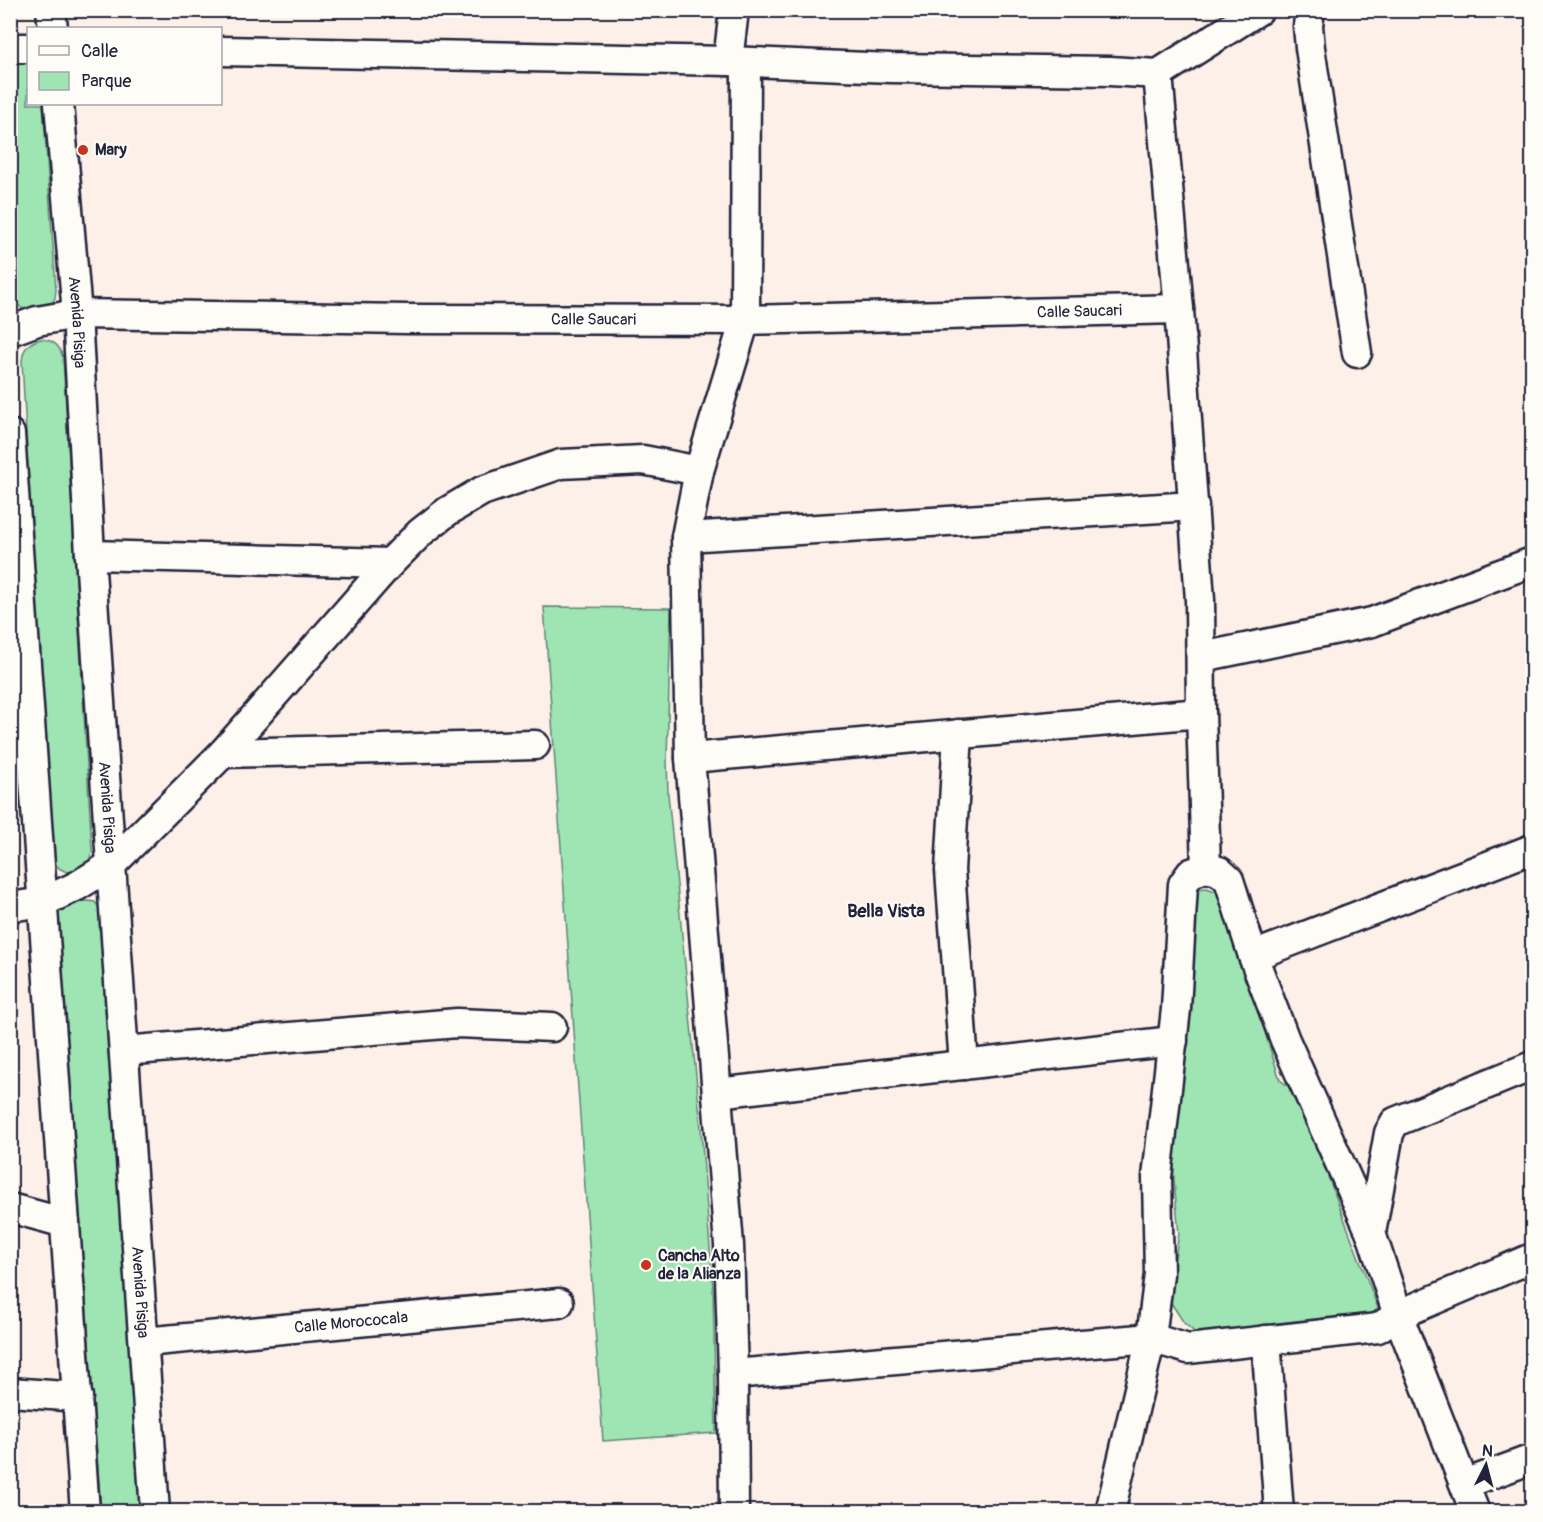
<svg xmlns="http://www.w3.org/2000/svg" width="1543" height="1522" viewBox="0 0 1543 1522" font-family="Pangolin,sans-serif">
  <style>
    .green { fill: #9ee5b3; stroke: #608477; stroke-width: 1.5 }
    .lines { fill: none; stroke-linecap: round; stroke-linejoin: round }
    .minor-casing { stroke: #22223b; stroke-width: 33 }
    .minor { stroke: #fdfcf7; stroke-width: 28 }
    .poi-dot { fill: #c8321e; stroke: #fdfcf7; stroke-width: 2 }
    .labels { text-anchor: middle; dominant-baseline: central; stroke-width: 4.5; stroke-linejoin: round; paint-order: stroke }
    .poi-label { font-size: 16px; font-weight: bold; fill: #22223b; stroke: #fdfcf7; text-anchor: start }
    .street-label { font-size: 16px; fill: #22223b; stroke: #fdfcf7 }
    .neighbourhood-label { font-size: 18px; font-weight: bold; fill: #22223b; stroke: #fdfcf7 }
  </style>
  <rect width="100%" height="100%" fill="#fcf0e8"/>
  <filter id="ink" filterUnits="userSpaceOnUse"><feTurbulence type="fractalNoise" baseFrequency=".0167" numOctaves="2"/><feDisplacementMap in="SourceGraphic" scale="12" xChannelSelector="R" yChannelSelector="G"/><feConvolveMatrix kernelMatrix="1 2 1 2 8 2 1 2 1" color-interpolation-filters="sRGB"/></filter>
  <g filter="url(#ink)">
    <path class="green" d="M20 62 28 63V104H43L56 290 55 298 51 305 29 313C20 308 16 304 14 295L10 242V65Z
      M41 339C54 340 60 346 63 358L92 850C89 877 59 880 50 855L22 361C23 348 29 342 41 339Z
      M544 607 671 608 667 760 668 794 700 1116 713 1288 716 1433 603 1441Z
      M1207 888 1217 892 1223 900 1280 1080 1296 1092 1381 1316 1200 1337 1184 1323 1168 1298 1179 1234 1174 1181 1173 1152 1189 1023 1190 905 1192 897 1197 889Z
      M88 901 95 902 100 909 144 1511H101L58 915 59 909 71 902Z"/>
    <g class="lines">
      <g class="minor-casing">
        <g id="minor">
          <path d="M51 10 53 28"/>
          <path d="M1310 10 1308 26 1310 48 1357 353"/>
          <path d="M10 48H28"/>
          <path d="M220 51 728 61 891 68 1110 71 1158 74 1259 10"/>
          <path d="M728 61 734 10"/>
          <path d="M1158 74 1179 309 1200 600 1201 713 1206 868"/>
          <path id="s1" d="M59 104 77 314 90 555 155 1512"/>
          <path id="s2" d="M10 331 37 321 77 314 407 319 745 320 1179 309"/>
          <path d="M10 434 85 1512"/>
          <path d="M686 537 1194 506"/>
          <path d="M90 555 390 563"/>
          <path d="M1202 657 1372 622 1532 562"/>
          <path d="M958 734 950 870 964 1065"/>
          <path d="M223 753 535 745"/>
          <path d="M690 758 1201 713"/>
          <path d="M10 907 43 902 77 886 111 865 223 753 390 563 421 532 448 511 482 491 561 464 643 460 699 471"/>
          <path d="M1253 956 1532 849"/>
          <path d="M124 1051 457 1023 552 1027"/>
          <path d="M717 1093 1173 1041"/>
          <path d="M10 1208 65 1223"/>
          <path d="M1371 1233 1389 1133 1395 1122 1532 1066"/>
          <path d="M1266 1340 1279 1512"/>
          <path id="s3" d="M144 1342 559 1303"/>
          <path d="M733 1374 1151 1338 1188 1349 1378 1328 1398 1315 1532 1258"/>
          <path d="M10 1392 78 1397"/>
          <path d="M1465 1484 1532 1459"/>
          <path d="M734 1512 733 1374 729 1245 690 758 686 537 699 471 745 320 746 62"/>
          <path d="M1110 1512 1151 1338 1159 1274 1157 1177 1176 1009 1183 884 1191 873 1206 868 1219 871 1229 880 1253 956 1285 1040 1371 1233 1398 1315 1475 1512"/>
        </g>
      </g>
      <use href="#minor" class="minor"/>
    </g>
  </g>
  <g class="poi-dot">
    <circle cx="83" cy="150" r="6"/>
    <circle cx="646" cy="1265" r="6"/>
  </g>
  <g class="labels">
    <g class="poi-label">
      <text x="95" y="150">Mary</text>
      <text x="658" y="1256">Cancha Alto<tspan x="658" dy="18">de la Alianza</tspan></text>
    </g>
    <g class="street-label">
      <text stroke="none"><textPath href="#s2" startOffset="1072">Calle Saucari</textPath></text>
      <text stroke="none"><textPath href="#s2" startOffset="586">Calle Saucari</textPath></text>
      <text stroke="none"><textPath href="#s1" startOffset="219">Avenida Pisiga</textPath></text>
      <text stroke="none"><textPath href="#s1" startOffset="705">Avenida Pisiga</textPath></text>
      <text stroke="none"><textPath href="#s1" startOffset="1191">Avenida Pisiga</textPath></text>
      <text stroke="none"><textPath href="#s3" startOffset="208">Calle Morococala</textPath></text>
    </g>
    <g class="neighbourhood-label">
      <text x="886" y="911">Bella Vista</text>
    </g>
  </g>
  <rect width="1543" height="1522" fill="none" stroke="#fdfcf7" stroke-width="36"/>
  <rect x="18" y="18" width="1507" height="1486" fill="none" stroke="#22223b" stroke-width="2" filter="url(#ink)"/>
  <rect x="27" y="27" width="195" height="78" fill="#fdfcf7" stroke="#a5a5ac" stroke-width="1.5"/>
  <rect x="39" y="46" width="30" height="9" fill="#fdfcf7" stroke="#a5a5ac" stroke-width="1.5"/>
  <text x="81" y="57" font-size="18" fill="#22223b">Calle</text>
  <rect x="39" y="72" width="30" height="18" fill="#9ee5b3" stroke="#a5a5ac" stroke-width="1.5"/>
  <text x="81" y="87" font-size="18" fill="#22223b">Parque</text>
  <g transform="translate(1486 1465) rotate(6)" stroke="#fdfcf7" stroke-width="4.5" paint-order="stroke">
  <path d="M0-4.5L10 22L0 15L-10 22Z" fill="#22223b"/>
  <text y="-9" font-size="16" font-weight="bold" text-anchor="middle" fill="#22223b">N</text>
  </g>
</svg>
